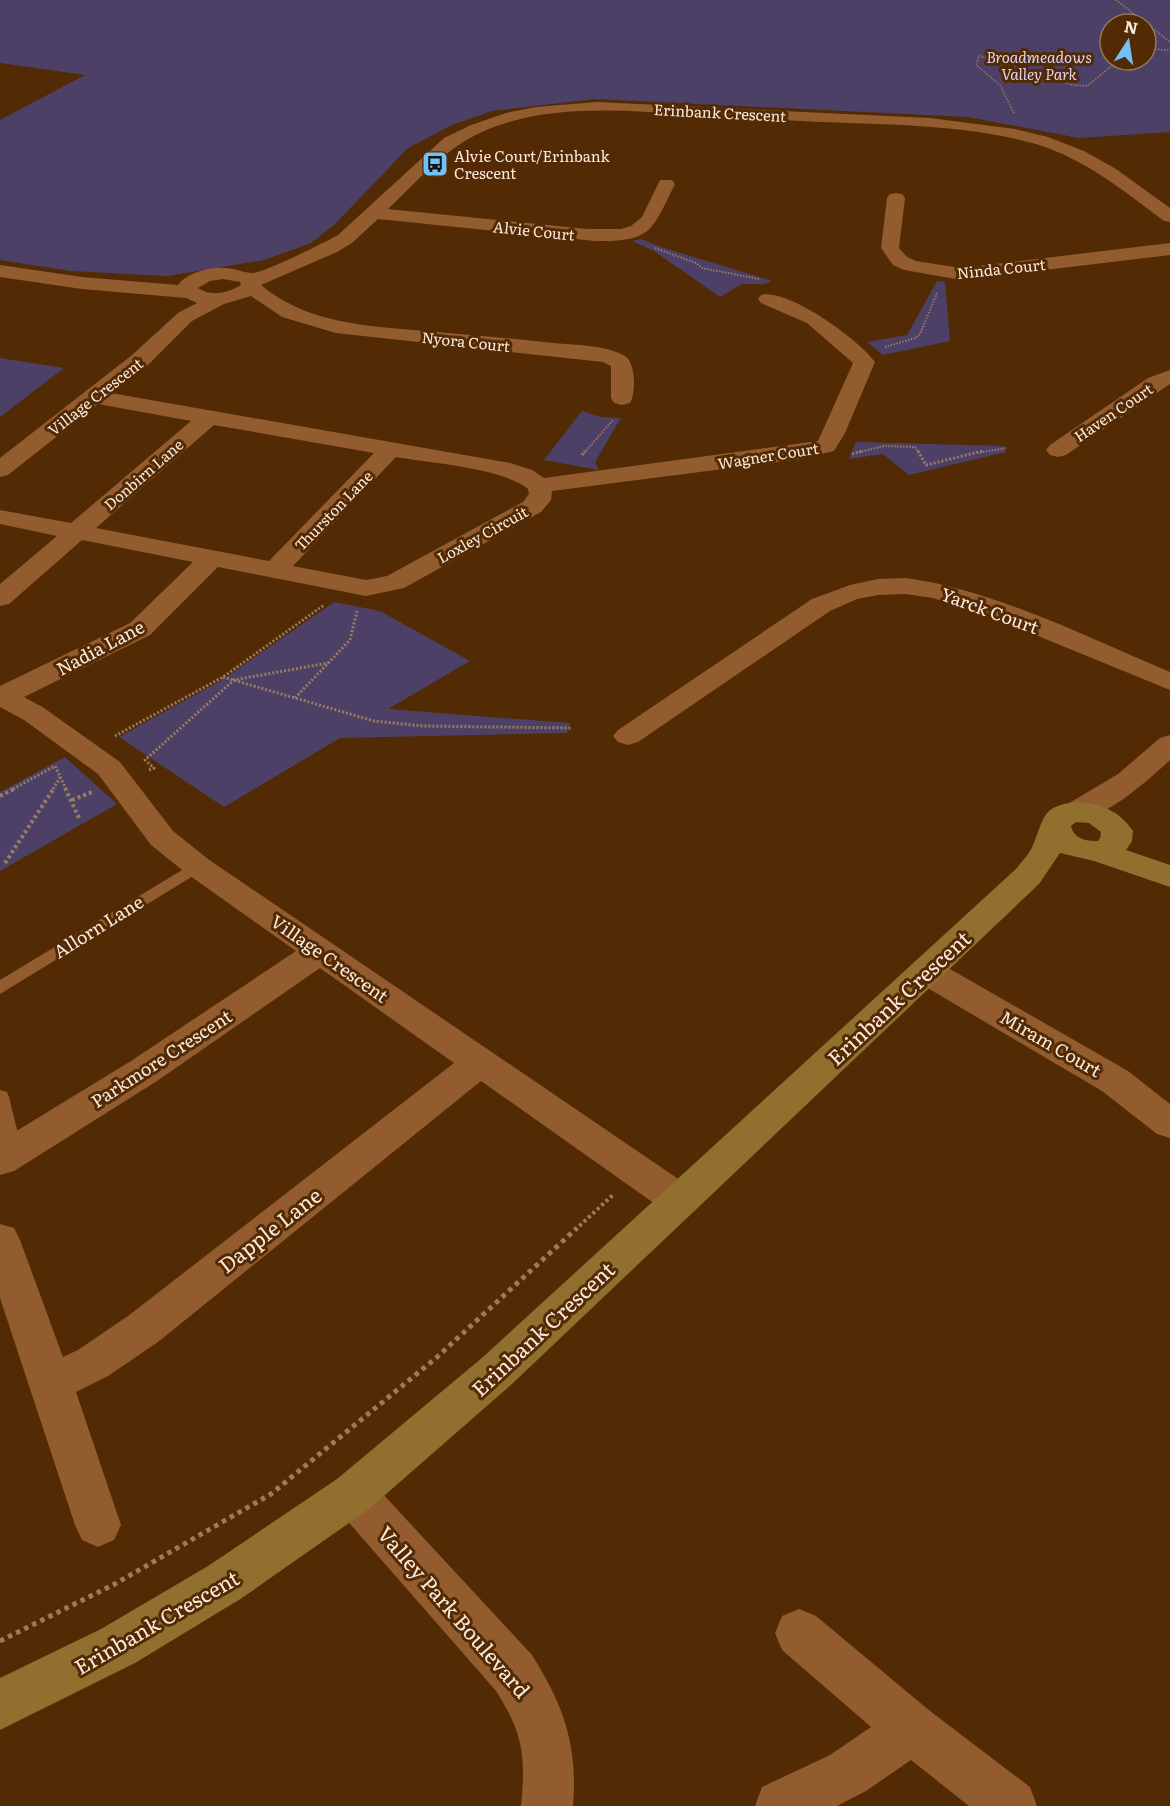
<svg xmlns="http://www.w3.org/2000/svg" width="1170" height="1806" viewBox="0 0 1170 1806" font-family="Literata,serif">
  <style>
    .green { fill: #4d4067; fill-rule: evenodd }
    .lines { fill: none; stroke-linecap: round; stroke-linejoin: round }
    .path-far4 { stroke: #9a7b5f; stroke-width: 1.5; stroke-dasharray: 1.5 1.5; stroke-linecap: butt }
    .path-far3 { stroke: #9a7b5f; stroke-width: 2; stroke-dasharray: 1.5 1.5; stroke-linecap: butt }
    .path-far2 { stroke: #9a7b5f; stroke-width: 3; stroke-dasharray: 2 2; stroke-linecap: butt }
    .path-far1 { stroke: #9a7b5f; stroke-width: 4; stroke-dasharray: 3 3; stroke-linecap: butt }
    .path { stroke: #9a7b5f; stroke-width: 5; stroke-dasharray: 4.5 4.5; stroke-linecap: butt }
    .lane { fill: #935c2e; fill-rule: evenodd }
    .street { fill: #935c2e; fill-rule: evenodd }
    .secondary { fill: #906f2f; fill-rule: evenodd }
    .labels { text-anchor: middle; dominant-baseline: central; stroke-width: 6; stroke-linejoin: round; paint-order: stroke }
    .far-park-label { font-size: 15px; font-style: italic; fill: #ded4f8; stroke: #522a04 }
    .far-street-label { font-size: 15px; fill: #fce9db; stroke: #522a04 }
    .far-poi-label { font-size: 15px; fill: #fce9db; stroke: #522a04; text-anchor: start }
    .street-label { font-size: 18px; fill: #fce9db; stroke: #522a04 }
    .near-street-label { font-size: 21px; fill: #fce9db; stroke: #522a04 }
  </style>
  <rect width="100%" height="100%" fill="#522a04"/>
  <path class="green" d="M0 0H1170V132L1079 138 968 117 594 99 492 111 452 125 408 148 335 224 311 243 264 260 167 276 71 271 0 260V120L85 75 0 63ZM1110 24H1146V60H1110Z
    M641 239 658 246 772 281 765 284H742L720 297 654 251 632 241Z
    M937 281 945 282 950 341 883 355 867 342 907 335Z
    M0 358 64 368 0 417Z
    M582 411 601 417 621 418 595 462 599 470 544 460Z
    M856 442 1004 446 1006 452 909 475 883 454 849 459Z
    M334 602 380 611 470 661 388 709 570 723 567 733 340 738 224 807 119 737 222 680Z
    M65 757 117 804 0 871V792Z"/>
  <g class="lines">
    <path class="path-far4" d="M1116 0 1170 42
      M1146 49 1170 50
      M1014 113 1000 85 976 65 979 56 1024 68 1072 85 1087 86 1119 60"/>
    <path class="path-far3" d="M655 248 696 263 702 268 759 279
      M885 347 915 338 920 334 937 293
      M584 453 613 420
      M856 453 884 446 915 447 919 453
      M977 453 1007 448"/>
    <path class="path-far2" d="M918 451 926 465 983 451
      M852 454 862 451
      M582 455 585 451
      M223 677 374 721 423 726 572 728
      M295 698 350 640 357 611
      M115 736 223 677 324 605
      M149 770 154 768 145 760 234 680 328 663
      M13 789 55 766 66 789
      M53 789 61 776"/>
    <path class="path-far1" d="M65 788 80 820
      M0 796 16 788
      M72 800 92 792
      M5 863 54 788
      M575 1230 614 1194"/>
    <path class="path" d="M0 1641 113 1585 271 1494 436 1358 577 1228"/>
    <path class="lane" d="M197 861 203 862 205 866 203 870 0 994V980Z
      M0 1090 7 1092 9 1097 23 1154 20 1159 13 1161 6 1159 0 1139Z"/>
    <path class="street" d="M597 102 930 118 1015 129 1048 137 1084 151 1116 169 1170 208V222L1164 221C1124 191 1085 159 1036 144 961 123 879 125 802 121 762 119 723 117 684 114 618 110 544 104 482 132 445 148 417 182 388 209L587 229H621L631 226 642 217 660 180H672L675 184C652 230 653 242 595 241L378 219 352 243 337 252 261 285C308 324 367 326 426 331 468 335 511 338 553 343 575 345 606 345 625 356 636 363 636 393 630 403L622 405 614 403 611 398V366L603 362 336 333 282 317 251 296 224 304 192 321 148 365 111 393 510 463 532 470 544 478 818 441 853 363 807 323 761 303 758 299 761 295C788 288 859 340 875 362L845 433 834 451 801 459 552 491 551 500 541 512 404 588 366 596 218 567 150 635 24 697 44 708 120 762 173 831 208 859 693 1189 699 1200 693 1211 679 1216 665 1211 481 1081 158 1342 108 1376 76 1392 121 1525 114 1540 98 1547 82 1540 75 1525 0 1298V1224L14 1228 20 1240 63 1357 78 1350 128 1316 454 1063 320 968 157 1081 14 1171 0 1175V1141L131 1061 296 951 186 873 151 845 98 774 24 720 0 707V686L130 623 193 562 82 540 9 604 0 606V584L57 536 0 524V510L71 523 191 421 98 404 8 475 0 477V458L132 355 178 313 197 303 186 298 82 289 0 277V265L82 277 178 285C186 273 211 266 225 268 234 268 244 273 253 273 263 273 326 242 338 235L444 138 471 125 506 113 536 107ZM223 279 240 282 241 285C228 293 211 297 198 288L210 281ZM214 425 374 453 269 561 96 528ZM396 457C430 463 503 468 528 489L529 494 523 502 387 576 366 580 293 566Z
      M896 193 902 194 905 198 899 248 907 257 916 261 961 268 1170 243V255L961 280 904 270 893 265 881 248 887 198 890 194Z
      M1170 370V384L1066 455 1058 457 1050 455 1046 450 1050 445 1148 378Z
      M906 578C994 590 1087 637 1170 672V690L979 612 933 598 906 594 878 595 857 599 830 611 638 742 628 745 618 742 613 736 618 730 812 599 850 585 878 579Z
      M1170 735V760C1147 781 1098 827 1066 819L1061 812 1066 805 1118 774 1160 738Z
      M926 959 938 962 1128 1071 1170 1104V1138L1157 1134 1102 1091 914 980 909 971 914 962Z
      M353 1473 369 1479 532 1655C564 1706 578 1746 573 1806H521C526 1756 523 1733 496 1691L337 1509 330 1494 337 1479Z
      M799 1609 816 1616 930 1711 1030 1787 1037 1806H969L911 1760 866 1791 837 1806H755L762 1787 830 1755 871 1727 782 1650 775 1633 782 1616Z"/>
    <path class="secondary" d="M1077 802C1101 804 1119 810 1133 831L1132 841 1126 850 1170 865V887L1094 861 1060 853 1039 884 513 1383 369 1509 242 1598 135 1663 0 1730V1678L101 1629 208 1566 337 1479 483 1357 1017 868C1022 861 1030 853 1033 845 1045 817 1041 806 1077 802ZM1076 822 1089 823 1101 832 1100 838 1098 841C1086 841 1074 839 1071 826Z"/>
  </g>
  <defs>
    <g id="bus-square" transform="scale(1.35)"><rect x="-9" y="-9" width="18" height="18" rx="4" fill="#71c1f5" stroke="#522a04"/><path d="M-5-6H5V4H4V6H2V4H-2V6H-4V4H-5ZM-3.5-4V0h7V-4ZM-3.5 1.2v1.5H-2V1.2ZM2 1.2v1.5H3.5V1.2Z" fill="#111"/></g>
  </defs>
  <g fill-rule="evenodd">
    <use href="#bus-square" x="435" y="164"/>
  </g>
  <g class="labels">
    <g class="far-park-label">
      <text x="1039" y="56">Broadmeadows<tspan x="1039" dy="17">Valley Park</tspan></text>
    </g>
    <g class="far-street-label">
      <text transform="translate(720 112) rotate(3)">Erinbank Crescent</text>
      <text transform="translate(534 230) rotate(6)">Alvie Court</text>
      <text transform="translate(1001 268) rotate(-6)">Ninda Court</text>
      <text transform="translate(466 341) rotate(6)">Nyora Court</text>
      <text transform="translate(95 396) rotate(-38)">Village Crescent</text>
      <text transform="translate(1113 412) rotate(-34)">Haven Court</text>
      <text transform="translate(768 455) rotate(-9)">Wagner Court</text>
      <text transform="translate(143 474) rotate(-41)">Donbirn Lane</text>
      <text transform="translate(333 510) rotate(-46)">Thurston Lane</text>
      <text transform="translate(482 534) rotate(-29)">Loxley Circuit</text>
    </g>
    <g class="far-poi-label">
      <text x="454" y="155">Alvie Court/Erinbank<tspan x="454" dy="17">Crescent</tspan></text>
    </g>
    <g class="street-label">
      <text transform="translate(990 610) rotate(20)">Yarck Court</text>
      <text transform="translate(100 647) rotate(-28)">Nadia Lane</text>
      <text transform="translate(98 926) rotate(-32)">Allorn Lane</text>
      <text transform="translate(330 958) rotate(35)">Village Crescent</text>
      <text transform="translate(1051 1043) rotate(30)">Miram Court</text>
      <text transform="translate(161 1058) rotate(-33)">Parkmore Crescent</text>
    </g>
    <g class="near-street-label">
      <text transform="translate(898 997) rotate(-43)">Erinbank Crescent</text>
      <text transform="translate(269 1229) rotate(-38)">Dapple Lane</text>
      <text transform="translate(542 1328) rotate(-43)">Erinbank Crescent</text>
      <text transform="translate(455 1611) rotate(49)">Valley Park Boulevard</text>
      <text transform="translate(156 1621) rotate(-30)">Erinbank Crescent</text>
    </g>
  </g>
  <g transform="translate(1128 42) rotate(12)"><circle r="28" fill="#522a04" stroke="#96765a" stroke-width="1.5"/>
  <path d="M0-4.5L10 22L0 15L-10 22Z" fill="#71c1f5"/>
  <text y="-9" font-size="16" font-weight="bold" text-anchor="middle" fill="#fce9db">N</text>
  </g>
</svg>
